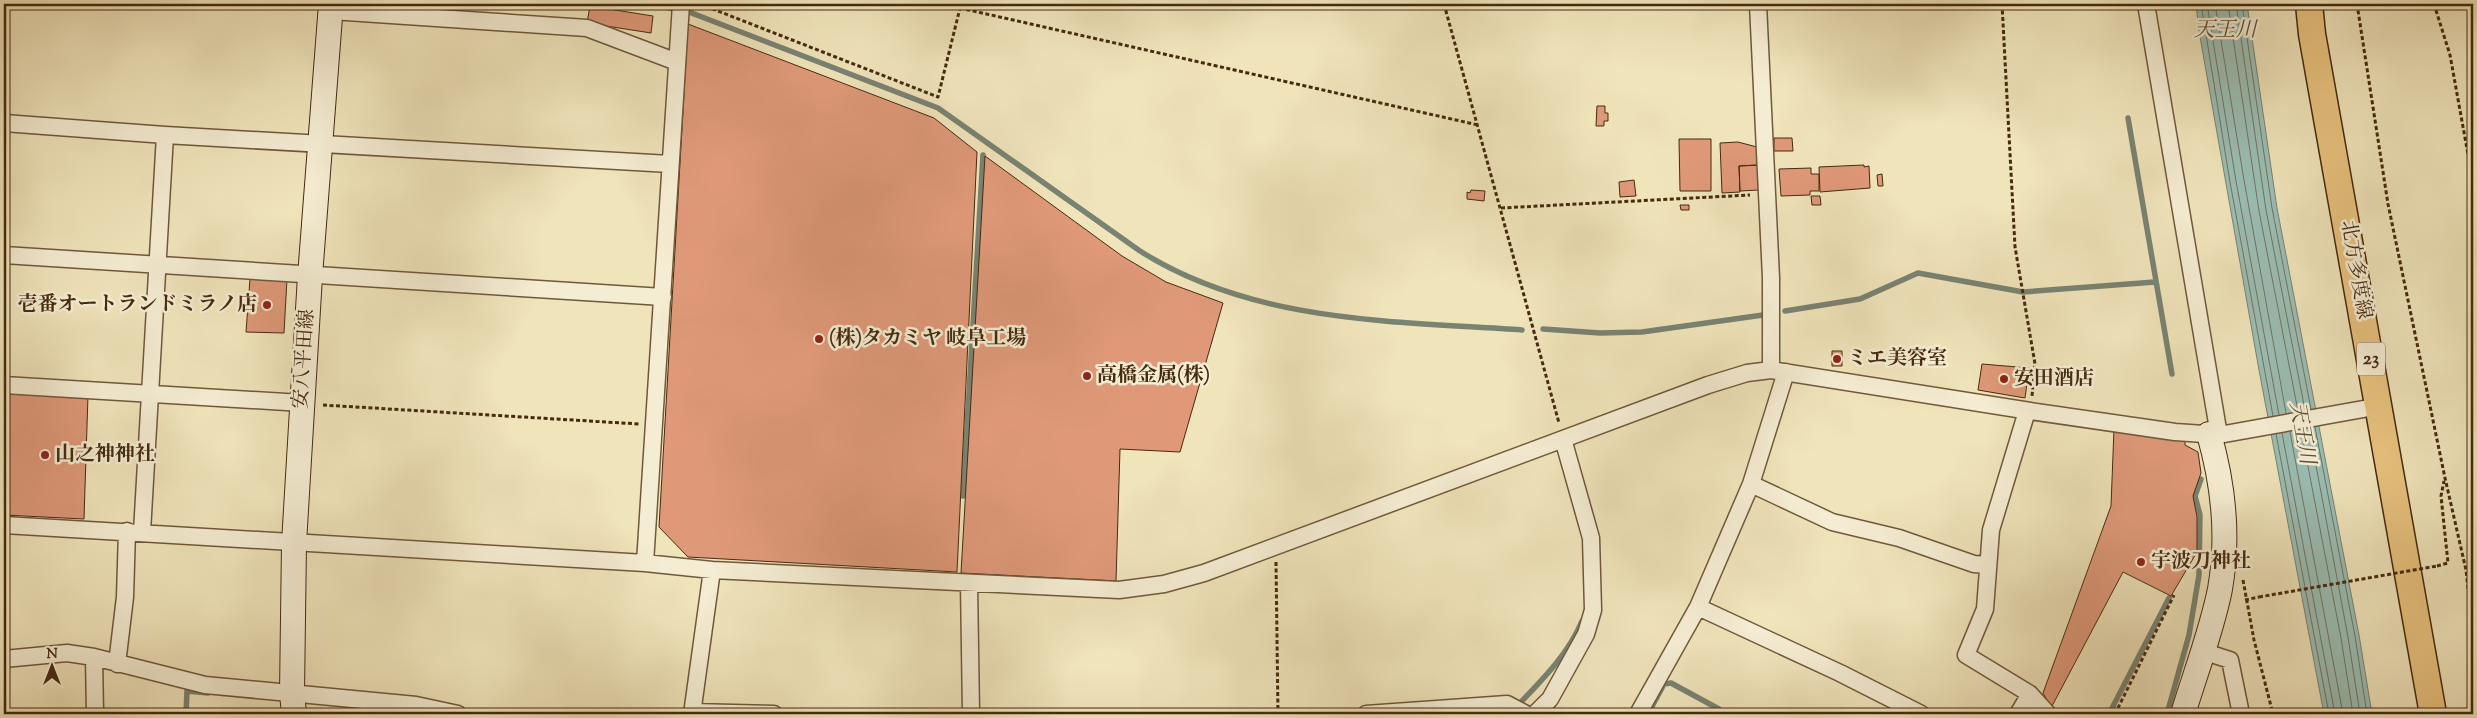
<svg xmlns="http://www.w3.org/2000/svg" width="2477" height="718" viewBox="0 0 2477 718" font-family="'Sorts Mill Goudy','Noto Serif JP',serif">
  <style>
    .water { fill: #9bbeb4; stroke: #798372 }
    .lines { fill: none; stroke-linecap: round; stroke-linejoin: round }
    .shore { stroke: #707462; stroke-width: 1 }
    .stream { stroke: #798372; stroke-width: 5.5 }
    .building { fill: #df9979; stroke: #452a0f }
    .street-casing { stroke: #70583a; stroke-width: 19 }
    .secondary-casing { stroke: #452a0f; stroke-width: 26 }
    .primary-casing { stroke: #452a0f; stroke-width: 29 }
    .path { stroke: #452a0f; stroke-width: 3; stroke-dasharray: 4 2.5; stroke-linecap: butt }
    .street { stroke: #f5edd3; stroke-width: 16 }
    .secondary { stroke: #f5edd3; stroke-width: 24 }
    .primary { stroke: #e8c27e; stroke-width: 26 }
    .path-bridge { stroke: #452a0f; stroke-width: 3; stroke-dasharray: 4 2.5; stroke-linecap: butt }
    .poi-dot { fill: #8f2418; stroke: #f5edd3; stroke-width: 2 }
    .labels { text-anchor: middle; dominant-baseline: central; stroke-width: 5; stroke-linejoin: round; paint-order: stroke }
    .shield { fill: #f5edd3; stroke: #7a644a; stroke-width: 1 }
    .shield-label { font-size: 19px; font-weight: bold; fill: #452a0f }
    .street-label { font-size: 20px; fill: #452a0f; stroke: #f5edd3 }
    .poi-label { font-size: 20px; font-weight: bold; fill: #452a0f; stroke: #f5edd3; text-anchor: start }
    .water-label { font-size: 21px; font-style: italic; fill: #5a4f38; stroke: #f5edd3 }
  </style>
  <rect width="100%" height="100%" fill="#f0e4bb"/>
  <filter id="stains"><feTurbulence type="fractalNoise" baseFrequency=".004" numOctaves="4"/><feColorMatrix values="0 0 0 0 .2 0 0 0 0 .09 0 0 0 0 .02 0 0 0 .5 -.17"/></filter>
  <radialGradient id="worn" r=".72"><stop offset=".6" stop-color="#630" stop-opacity="0"/><stop offset="1" stop-color="#630" stop-opacity=".3"/></radialGradient>
  <path class="water" d="M2196 4H2247L2277 208 2359 635 2372 714H2324L2259 370 2199 31Z"/>
  <g class="lines">
    <path class="shore" d="M2201 4 2230 182 2273 416
      M2207 4 2236 181 2279 415
      M2215 4 2244 180 2286 413
      M2228 4 2259 211 2298 411
      M2236 4 2266 210 2305 410
      M2242 4 2272 208 2311 409
      M2315 427 2355 636 2367 714
      M2309 428 2348 637 2360 714
      M2301 430 2341 638 2353 714
      M2290 432 2343 714
      M2282 433 2335 714
      M2276 434 2329 714"/>
    <path class="stream" d="M650 4 689 12 938 108 1140 251C1254 323 1391 321 1522 330
      M2128 118 2172 374
      M1785 311 1860 299 1918 273 2023 292 2155 282
      M1543 329 1600 333 1642 332 1763 315
      M963 496 983 155
      M1519 704C1543 679 1569 653 1582 621
      M2029 711 2033 714
      M186 714 187 691 208 693
      M1648 714 1664 684 1671 683 1719 709
      M2109 714 2169 598
      M2167 714 2189 635 2199 575 2200 515 2195 496 2201 479"/>
  </g>
  <path class="building" d="M590 6 653 16 651 33 587 23Z
    M688 24 934 118 977 152 957 572 688 557 659 527Z
    M1597 106H1605V113H1608V121H1604V126H1596Z
    M1774 138H1792L1793 151H1774Z
    M1679 139H1711V191H1680Z
    M1738 142 1757 147 1758 165 1739 166 1740 192 1722 193 1720 143Z
    M985 156 1122 256 1166 282 1223 303 1180 452 1120 449 1116 581 961 573Z
    M1758 165 1759 190 1740 191 1739 166Z
    M1864 165V167L1869 166 1870 188 1820 192 1819 167Z
    M1811 168V174H1819V191H1810V195L1781 196 1779 169Z
    M1882 174 1883 186H1878L1877 175Z
    M1634 180 1636 196 1620 197 1619 182Z
    M1471 190 1485 191 1484 201 1467 199V192L1470 193Z
    M1811 196H1820L1821 205H1812Z
    M1680 205H1689V210H1681Z
    M250 279H287L284 333 246 332Z
    M1832 351H1842V366H1832Z
    M1982 364 2029 368 2025 398 1978 390Z
    M4 390 88 395 84 519 4 515Z
    M2114 429 2185 438V445L2198 452 2201 473 2193 496 2197 517V552L2171 596 2123 572 2051 708 2043 693 2111 506Z"/>
  <g class="lines">
    <g class="street-casing">
      <path id="street" d="M1758 4 1771 278V370
        M2146 4 2219 435
        M331 11 587 28 677 62
        M4 123 165 135 670 164
        M4 255 663 297
        M4 385 302 403
        M2027 411 1991 530 1985 609 1966 655 2030 694
        M1751 484 1832 522 1899 538 1974 564 1988 565
        M4 525 645 563 712 570 1119 590 1164 584 1204 573 1708 385 1747 373 1771 370 2030 411 2175 432 2219 435 2380 406
        M142 532 165 135
        M645 563 681 4
        M969 584 971 714
        M1698 607 1840 673 1921 714
        M2202 651 2230 660 2241 714
        M94 657 95 714
        M4 659 67 653 94 657 205 685 416 705 458 714
        M117 664 125 597 127 531
        M692 712 774 714
        M692 714 712 570
        M1366 714 1507 704 1526 714
        M1535 714 1550 699 1586 634 1593 610 1591 538 1563 439
        M1638 714 1698 607 1751 484 1786 372
        M2018 714 2030 694 2048 714"/>
    </g>
    <g class="secondary-casing">
      <path id="secondary" d="M294 714 292 693 294 543 310 276 331 4
        M2183 714C2195 674 2212 630 2220 589 2229 538 2223 483 2209 434"/>
    </g>
    <g class="primary-casing">
      <path id="primary" d="M2309 4 2312 34 2433 714"/>
    </g>
    <path class="path" d="M700 4 938 97 961 4
      M1444 4 1559 423
      M2002 4 2015 247 2035 364 2032 396
      M2357 4 2388 204 2445 478 2466 570 2473 634
      M2434 4 2450 55 2473 182
      M960 8 1478 125
      M1501 208 1750 195
      M323 405 639 424
      M1276 562 1278 714
      M2437 566 2448 563 2441 496 2444 481
      M2243 580 2254 640 2273 714
      M2245 600 2259 597
      M2115 714 2174 595"/>
    <use href="#street" class="street"/>
    <use href="#secondary" class="secondary"/>
    <use href="#primary" class="primary"/>
    <path class="path-bridge" d="M2259 597 2437 566"/>
  </g>
  <g class="poi-dot">
    <circle cx="267" cy="305" r="5"/>
    <circle cx="819" cy="339" r="5"/>
    <circle cx="1837" cy="359" r="5"/>
    <circle cx="1087" cy="376" r="5"/>
    <circle cx="2004" cy="379" r="5"/>
    <circle cx="45" cy="455" r="5"/>
    <circle cx="2141" cy="562" r="5"/>
  </g>
  <g class="labels">
    <rect class="shield" x="2357" y="342.5" width="28" height="33" rx="4"/>
    <g class="shield-label">
      <text x="2371" y="359">23</text>
    </g>
    <g class="street-label">
      <text transform="translate(2355 270) rotate(80)">北方多度線</text>
      <text transform="translate(305 359) rotate(-86)">安八平田線</text>
    </g>
    <g class="poi-label">
      <text x="257" y="305" text-anchor="end">壱番オートランドミラノ店</text>
      <text x="829" y="339">(株)タカミヤ 岐阜工場</text>
      <text x="1847" y="359">ミエ美容室</text>
      <text x="1097" y="376">高橋金属(株)</text>
      <text x="2014" y="379">安田酒店</text>
      <text x="55" y="455">山之神神社</text>
      <text x="2151" y="562">宇波刀神社</text>
    </g>
    <g class="water-label">
      <text x="2225" y="31">天王川</text>
      <text transform="translate(2301 433) rotate(80)">天王川</text>
    </g>
  </g>
  <rect width="2477" height="718" fill="none" stroke="#f0e4bb" stroke-width="20"/>
  <rect x="5" y="5" width="2467" height="708" fill="none" stroke="#452a0f" stroke-width="2.5"/>
  <rect x="10" y="10" width="2457" height="698" fill="none" stroke="#452a0f"/>
  <g transform="translate(52 666)" stroke="#f5edd3" stroke-width="4" paint-order="stroke">
  <path d="M0-4L9 19L0 12L-9 19Z" fill="#452a0f"/>
  <text y="-8" font-size="14" font-weight="bold" text-anchor="middle" fill="#452a0f">N</text>
  </g>
  <rect width="100%" height="100%" filter="url(#stains)"/>
  <rect width="100%" height="100%" fill="url(#worn)"/>
</svg>
